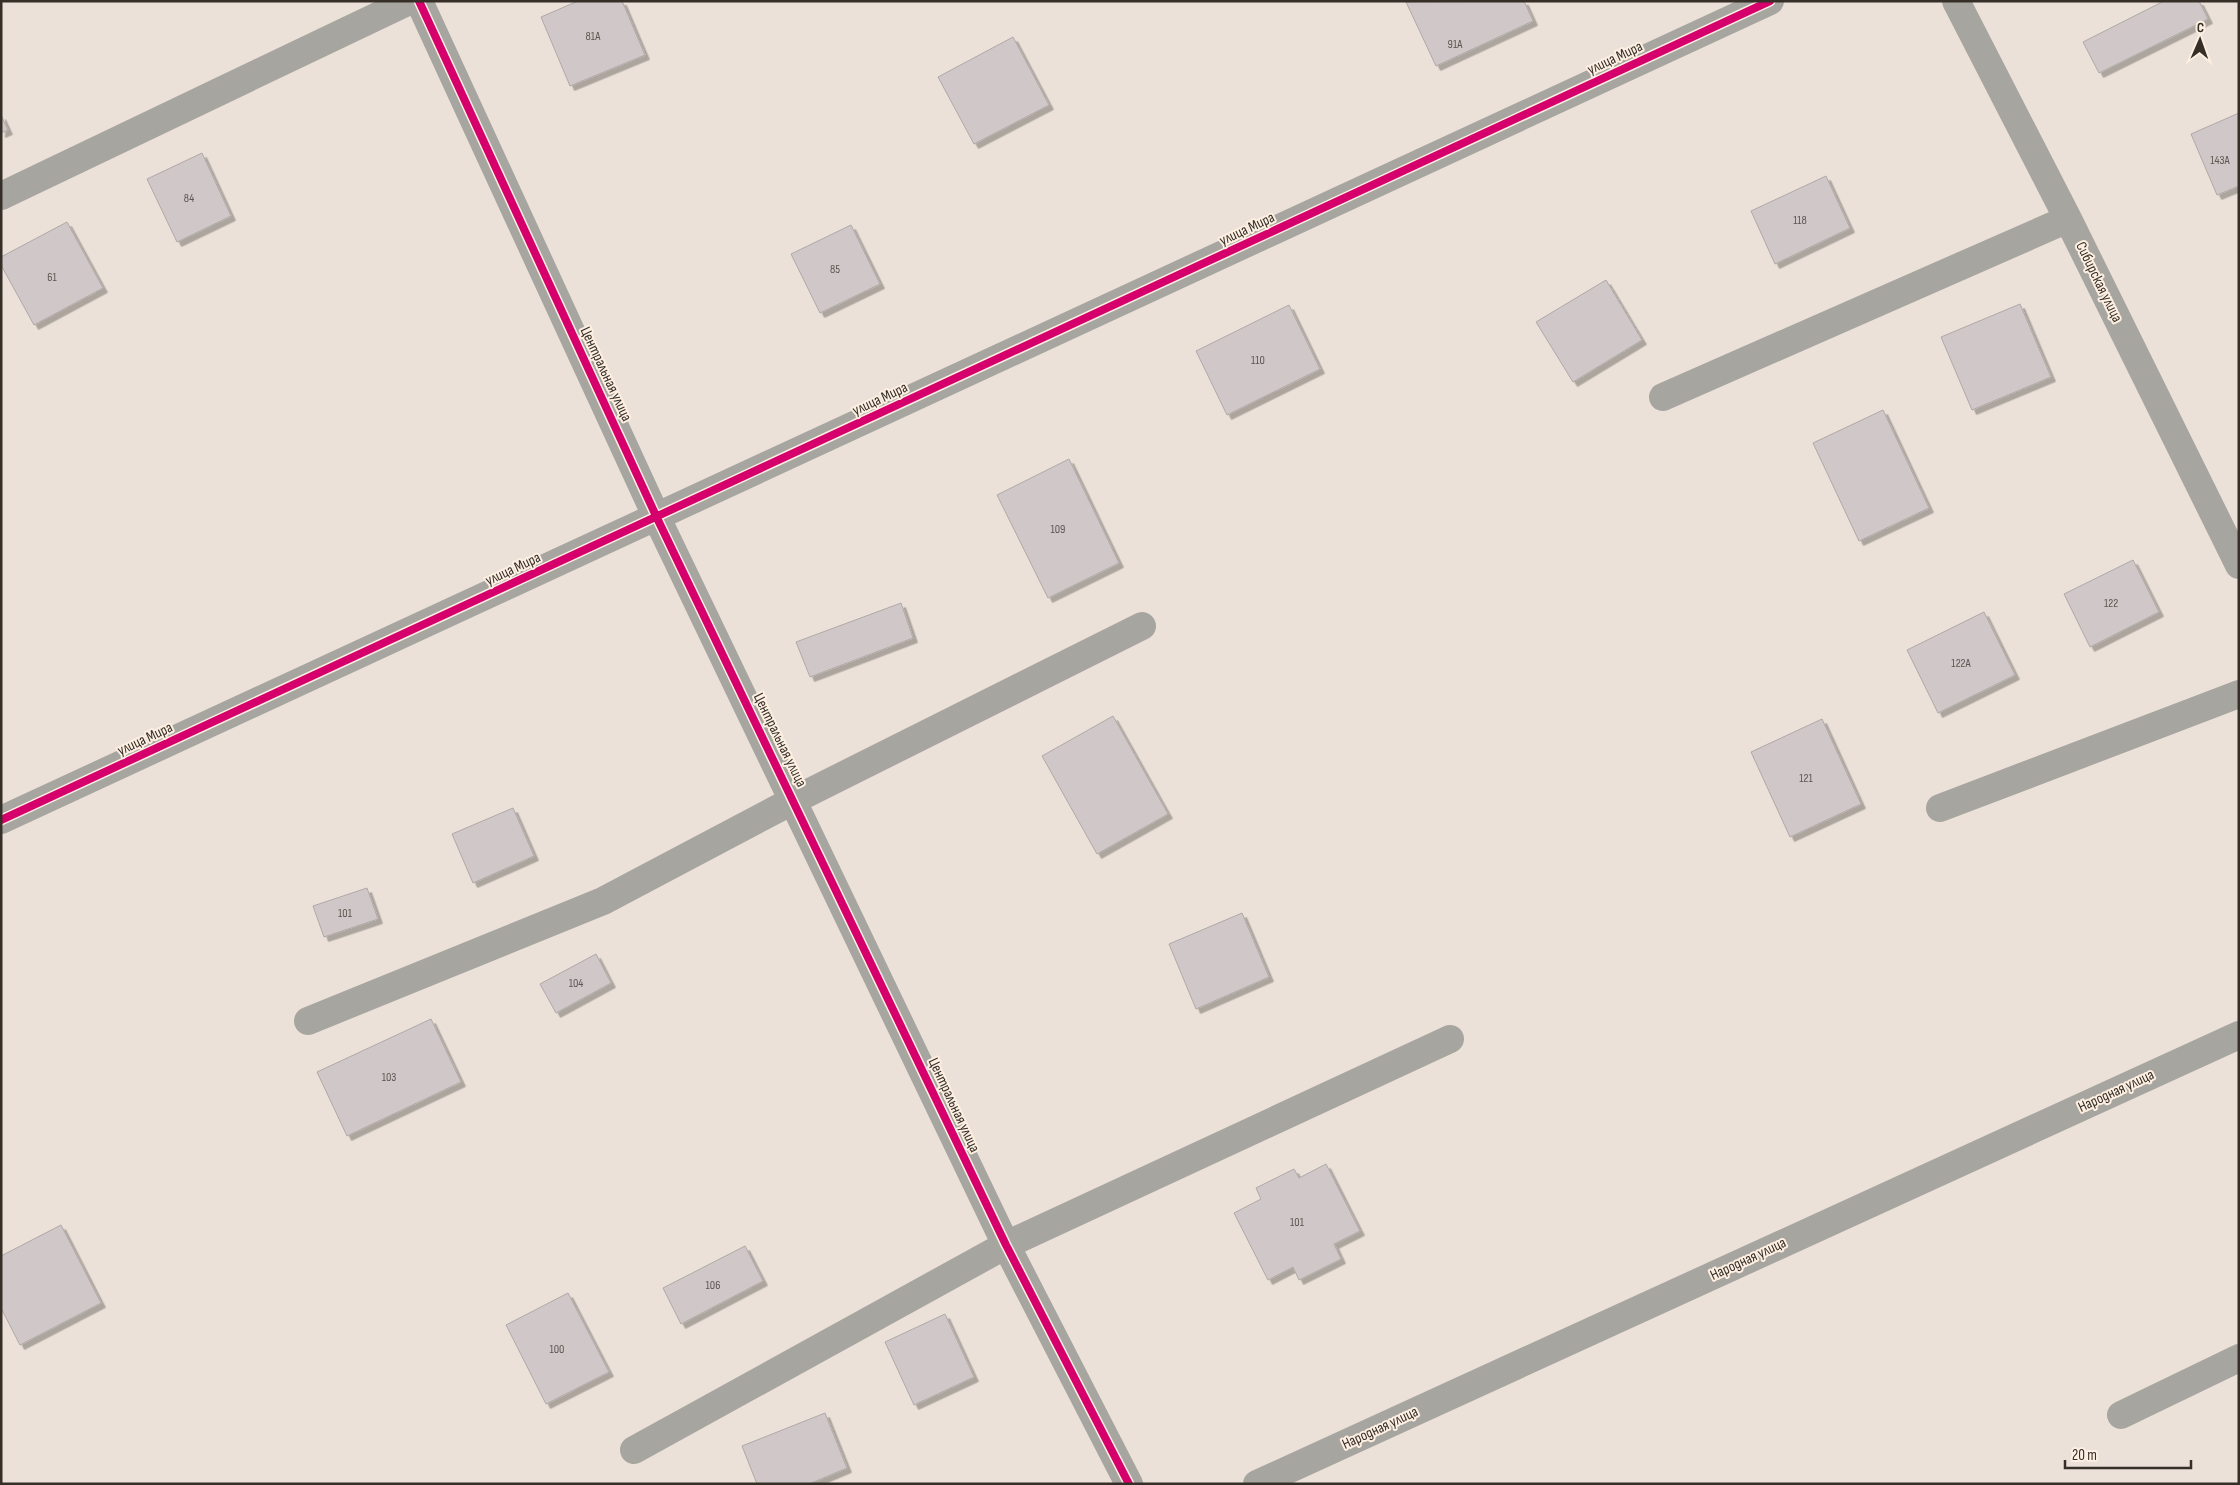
<svg xmlns="http://www.w3.org/2000/svg" width="2240" height="1485" viewBox="0 0 2240 1485" font-family="'Sofia Sans Condensed',sans-serif">
  <style>
    .building { fill: #d0c8c8; stroke: #afa8a7; filter: url(#shadow) }
    .lines { fill: none; stroke-linecap: round; stroke-linejoin: round }
    .minor { stroke: #a7a5a0; stroke-width: 28 }
    .cycleway-casing { stroke: #fdefe1; stroke-width: 11 }
    .cycleway { stroke: #d6006c; stroke-width: 8 }
    .labels { text-anchor: middle; dominant-baseline: central; stroke-width: 4; stroke-linejoin: round; paint-order: stroke }
    .number-label { font-size: 12px; fill: #5c5550 }
    .street-label { font-size: 15px; fill: #352f28; stroke: #fdefe1 }
  </style>
  <defs>
    <filter id="shadow"><feDropShadow dx="4.5" dy="4.5" stdDeviation="0" flood-color="#0004"/></filter>
  </defs>
  <rect width="100%" height="100%" fill="#ebe1d8"/>
  <path class="building" d="M578 1H622L645 55 570 86 541 17Z
    M1524 1 1533 21 1436 66 1406 2Z
    M2164 1H2199L2208 19 2099 73 2083 42Z
    M1013 37 1049 105 974 144 938 77Z
    M2239 113V186L2217 195 2191 134Z
    M1 115 8 130 1 133Z
    M202 153 231 216 177 242 147 179Z
    M1826 176 1850 228 1775 264 1751 211Z
    M67 222 103 288 34 325 1 265V257Z
    M851 225 880 284 820 313 791 254Z
    M1606 280 1642 340 1573 382 1536 322Z
    M2020 304 2051 377 1972 410 1941 337Z
    M1289 305 1320 369 1227 415 1196 351Z
    M1883 410 1929 508 1859 541 1813 443Z
    M1069 459 1119 563 1048 598 997 495Z
    M2133 560 2159 612 2090 647 2064 594Z
    M901 603 913 638 810 677 796 642Z
    M1984 612 2015 675 1938 713 1907 650Z
    M1113 716 1168 814 1097 854 1042 756Z
    M1822 719 1861 804 1790 837 1751 752Z
    M513 808 534 856 473 883 452 834Z
    M367 888 378 919 324 937 313 906Z
    M1242 913 1269 977 1196 1009 1169 944Z
    M596 954 611 983 556 1013 540 984Z
    M431 1019 461 1082 347 1136 317 1072Z
    M1326 1164 1360 1231 1334 1244 1341 1259 1299 1280 1293 1267 1268 1280 1234 1213 1261 1199 1256 1188 1294 1169 1299 1178Z
    M61 1225 101 1303 20 1345 1 1308V1256Z
    M745 1246 763 1281 681 1324 663 1288Z
    M568 1293 609 1372 546 1404 506 1325Z
    M945 1314 974 1377 914 1405 885 1342Z
    M825 1413 847 1468 809 1484H757L742 1446Z"/>
  <g class="lines">
    <path class="minor" d="M419 1 657 518 1006 1245 1129 1484
      M1956 1 2068 219 2239 565
      M1 196 409 1
      M1663 397 2068 219
      M1940 808 2239 694
      M1 820 1770 1
      M308 1021 603 901 794 800 1142 626
      M2121 1415 2239 1358
      M634 1450 1006 1245 1450 1039
      M1257 1484 2239 1035"/>
    <g class="cycleway-casing">
      <path id="cycleway" d="M419 1 657 518 1006 1245 1129 1484
        M1 820 1770 1"/>
    </g>
    <use href="#cycleway" class="cycleway"/>
  </g>
  <g class="labels">
    <g class="number-label">
      <text x="593" y="36">81А</text>
      <text x="1455" y="44">91А</text>
      <text x="2220" y="160">143А</text>
      <text x="189" y="198">84</text>
      <text x="1800" y="220">118</text>
      <text x="835" y="269">85</text>
      <text x="52" y="277">61</text>
      <text x="1258" y="360">110</text>
      <text x="1058" y="529">109</text>
      <text x="2111" y="603">122</text>
      <text x="1961" y="663">122А</text>
      <text x="1806" y="778">121</text>
      <text x="345" y="913">101</text>
      <text x="576" y="983">104</text>
      <text x="389" y="1077">103</text>
      <text x="1297" y="1222">101</text>
      <text x="713" y="1285">106</text>
      <text x="557" y="1349">100</text>
    </g>
    <g class="street-label">
      <text transform="translate(1615 58) rotate(-25)">улица Мира</text>
      <text transform="translate(1247 229) rotate(-25)">улица Мира</text>
      <text transform="translate(2099 282) rotate(64)">Сибирская улица</text>
      <text transform="translate(606 374) rotate(65)">Центральная улица</text>
      <text transform="translate(880 399) rotate(-25)">улица Мира</text>
      <text transform="translate(513 569) rotate(-25)">улица Мира</text>
      <text transform="translate(145 739) rotate(-25)">улица Мира</text>
      <text transform="translate(780 740) rotate(64)">Центральная улица</text>
      <text transform="translate(2116 1091) rotate(-25)">Народная улица</text>
      <text transform="translate(954 1105) rotate(65)">Центральная улица</text>
      <text transform="translate(1748 1259) rotate(-25)">Народная улица</text>
      <text transform="translate(1380 1428) rotate(-25)">Народная улица</text>
    </g>
  </g>
  <rect width="2240" height="1485" fill="none" stroke="#352f28" stroke-width="5"/>
  <g transform="translate(2200 40) rotate(2)" stroke="#fdefe1" stroke-width="4" paint-order="stroke">
  <path d="M0-4L9 19L0 12L-9 19Z" fill="#352f28"/>
  <text y="-8" font-size="14" font-weight="bold" text-anchor="middle" fill="#352f28">С</text>
  </g>
  <path d="M2065 1460v8h126v-8" fill="none" stroke="#352f28" stroke-width="2.5"/>
  <text x="2072" y="1460" font-size="15" fill="#352f28" stroke="#fdefe1" stroke-width="4" paint-order="stroke">20 m</text>
</svg>
